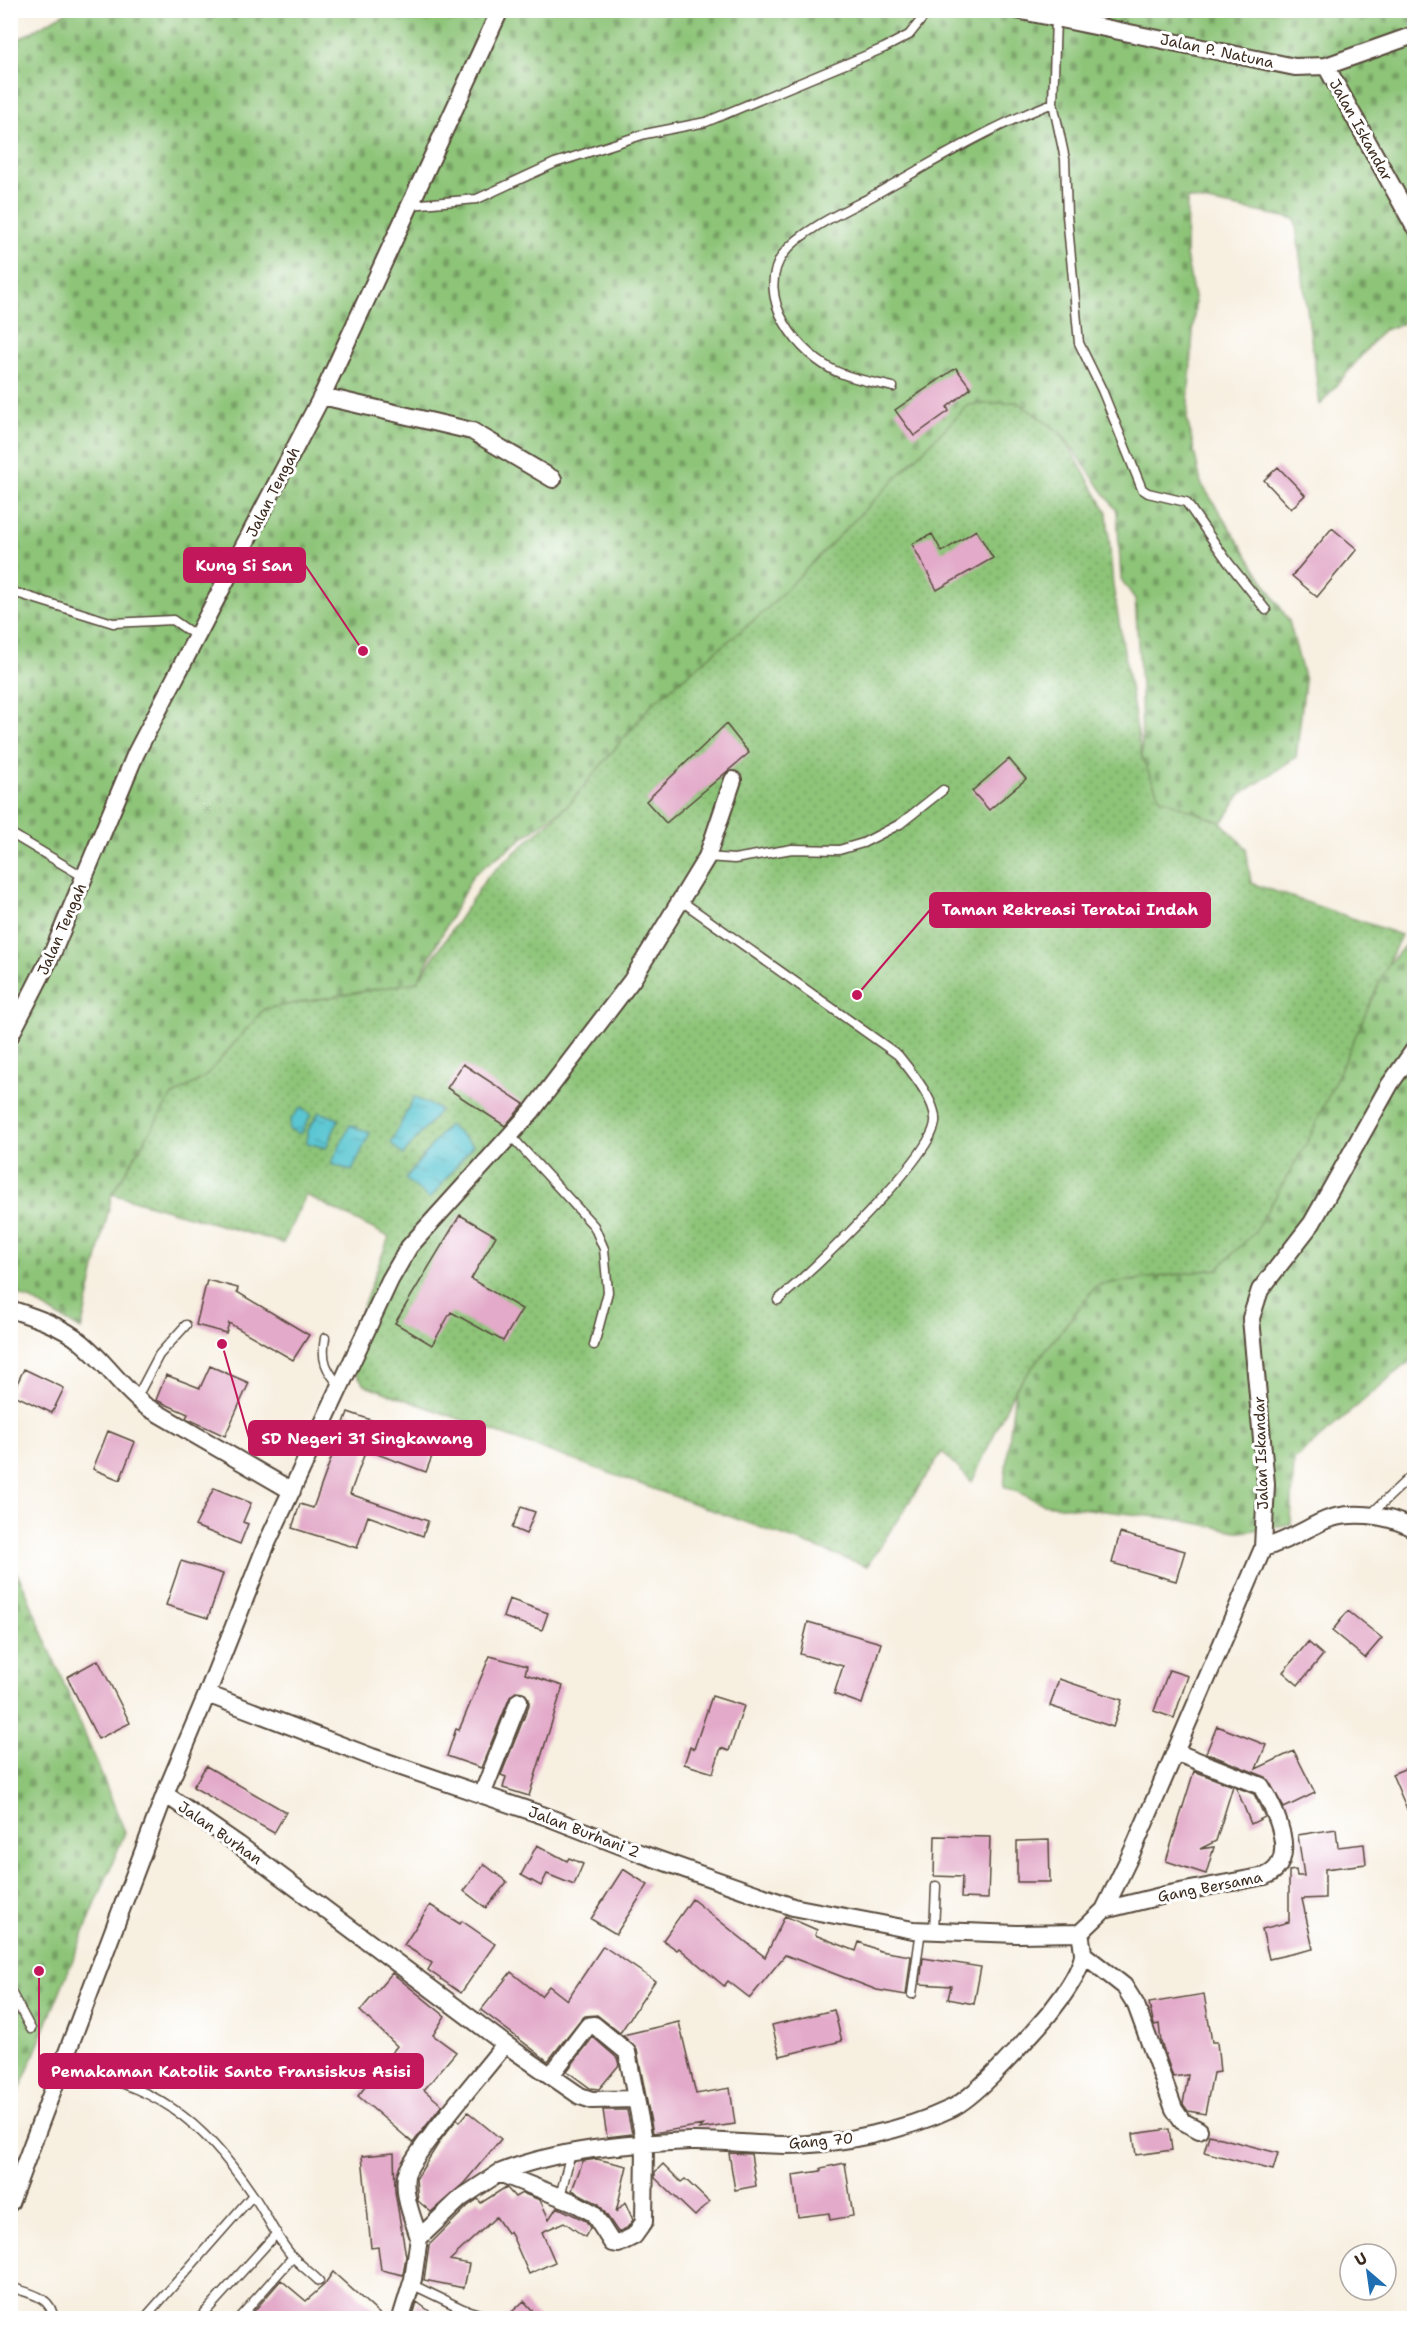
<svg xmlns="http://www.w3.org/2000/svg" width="1425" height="2329" viewBox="0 0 1425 2329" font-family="'Shantell Sans',sans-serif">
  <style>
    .cemetery { fill: url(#cemetery-stones); stroke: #64774b; stroke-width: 1.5 }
    .park { fill: url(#park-dots); stroke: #64774b; stroke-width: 1.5 }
    .water { fill: url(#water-ripples); stroke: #4a7878; stroke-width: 1.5 }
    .building { fill: #e3aac9 }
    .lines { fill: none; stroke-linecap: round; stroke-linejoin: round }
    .lane-casing { stroke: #57483b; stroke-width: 11 }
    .street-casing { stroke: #57483b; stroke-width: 20 }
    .lane { stroke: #fff; stroke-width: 8 }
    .street { stroke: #fff; stroke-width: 16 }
    .labels { text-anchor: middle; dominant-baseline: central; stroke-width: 6; stroke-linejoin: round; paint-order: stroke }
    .street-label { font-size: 15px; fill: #3b2a1e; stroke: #fff }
    .leader { fill: none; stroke: #c2185b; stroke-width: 2 }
    .callout-dot { fill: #c2185b; stroke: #fff; stroke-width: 2 }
    .callout { fill: #c2185b; stroke: #c2185b; stroke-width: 2 }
    .callout-label { font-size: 16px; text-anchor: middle; font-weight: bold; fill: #fff }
  </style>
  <defs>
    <pattern id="cemetery-stones" width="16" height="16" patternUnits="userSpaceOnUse" patternTransform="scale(1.5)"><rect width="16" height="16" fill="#8dc478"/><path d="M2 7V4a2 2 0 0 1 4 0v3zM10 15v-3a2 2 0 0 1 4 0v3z" fill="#749f62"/></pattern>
    <pattern id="park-dots" width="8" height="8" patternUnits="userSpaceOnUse" patternTransform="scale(1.5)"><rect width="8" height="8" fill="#8dc478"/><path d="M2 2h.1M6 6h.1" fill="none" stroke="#749f62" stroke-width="1.8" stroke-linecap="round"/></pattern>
    <pattern id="water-ripples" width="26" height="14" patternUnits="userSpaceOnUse" patternTransform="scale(1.5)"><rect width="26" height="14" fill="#5ac6d2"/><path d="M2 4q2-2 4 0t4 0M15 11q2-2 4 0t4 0" fill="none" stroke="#4ca1aa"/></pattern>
  </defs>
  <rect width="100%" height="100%" fill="#fff"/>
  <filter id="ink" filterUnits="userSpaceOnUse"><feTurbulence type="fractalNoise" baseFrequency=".0167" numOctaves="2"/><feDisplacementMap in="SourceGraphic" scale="12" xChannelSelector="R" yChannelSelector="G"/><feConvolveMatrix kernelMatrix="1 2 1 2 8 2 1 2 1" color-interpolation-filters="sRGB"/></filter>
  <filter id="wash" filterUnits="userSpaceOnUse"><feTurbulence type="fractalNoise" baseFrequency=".008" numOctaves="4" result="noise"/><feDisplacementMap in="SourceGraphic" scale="24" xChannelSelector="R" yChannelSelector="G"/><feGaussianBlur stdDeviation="1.35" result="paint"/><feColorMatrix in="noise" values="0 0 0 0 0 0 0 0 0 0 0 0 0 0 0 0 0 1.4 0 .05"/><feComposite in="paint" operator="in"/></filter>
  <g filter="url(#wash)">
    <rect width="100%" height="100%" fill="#f7efe0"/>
    <path class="cemetery" d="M70 10 1414 11V319L1382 331 1320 405 1295 219 1187 198 1186 255 1195 303 1187 418 1201 483 1289 621 1305 681 1296 757 1240 795 1222 823 1160 798 1142 758 1141 686 1135 599 1121 579 1117 511 1061 433 1017 402 969 405 765 611 653 703 569 804 473 875 417 982 264 1009 205 1077 171 1097 112 1194 81 1330 32 1300 11 1293 10 44Z
      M1414 935V1360L1406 1364 1294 1460 1291 1524 1241 1532 1175 1519 1044 1504 1004 1486 1015 1389 1097 1285 1217 1269 1308 1141 1386 967Z
      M11 1563 22 1582 125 1832 11 2111Z"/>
    <path class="park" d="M1017 402 1061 433 1107 512 1113 586 1142 758 1160 798 1222 823 1246 848 1251 883 1401 935 1308 1141 1254 1233 1217 1269 1097 1285 1015 1389 972 1482 942 1452 867 1566 365 1385 344 1357 389 1237 306 1195 283 1243 112 1194 171 1097 205 1077 264 1009 417 982 487 877 569 804 653 703 765 611 968 405Z"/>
    <path class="water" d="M414 1097 440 1110 403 1155 391 1143Z
      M300 1108 311 1114 301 1134 289 1129 291 1119Z
      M319 1112 339 1119 326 1148 307 1143V1132Z
      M350 1125 370 1133 352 1171 331 1164Z
      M448 1125 473 1145 430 1199 405 1179Z"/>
    <g id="blocks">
      <path class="building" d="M956 368 971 388 947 407 949 411 914 436 895 410Z
        M1278 467 1305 495 1291 509 1264 480Z
        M1332 528 1357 549 1317 597 1292 576Z
        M976 530 993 558 937 590 912 544 932 534 942 552Z
        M726 724 749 753 666 823 646 801Z
        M1009 759 1026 779 989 810 972 791Z
        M463 1064 524 1104 505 1126 447 1088Z
        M460 1215 496 1236 471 1279 522 1309 503 1341 451 1312 432 1345 395 1323Z
        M207 1280 238 1288 237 1292 309 1335 293 1360 229 1323 226 1333 196 1325Z
        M210 1366 249 1383 225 1436 186 1418 188 1414 156 1400 166 1375 200 1388Z
        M24 1369 64 1388 52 1413 12 1394Z
        M348 1412 437 1443 426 1472 366 1450 350 1494 428 1521 423 1536 368 1516 357 1548 292 1528 300 1504 313 1508Z
        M108 1431 135 1442 120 1480 93 1469Z
        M214 1488 251 1503 243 1522 248 1524 240 1544 195 1526Z
        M521 1507 535 1512 526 1534 512 1528Z
        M1120 1533 1185 1551 1176 1581 1112 1563Z
        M181 1561 223 1574 208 1618 166 1605Z
        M509 1599 548 1613 542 1630 503 1617Z
        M1348 1611 1382 1638 1365 1658 1332 1631Z
        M808 1622 881 1643 862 1704 834 1694 843 1666 800 1654Z
        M1308 1642 1323 1655 1298 1685 1283 1672Z
        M490 1656 527 1666 525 1674 563 1686 529 1796 503 1788 506 1777 501 1775 529 1705V1699L523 1692 517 1691 510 1697 481 1768 447 1756 456 1729 459 1730Z
        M98 1660 130 1723 98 1739 67 1677Z
        M1169 1670 1188 1676 1174 1718 1154 1711Z
        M1059 1679 1122 1700 1113 1727 1050 1706Z
        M712 1696 744 1706 729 1751 721 1748 713 1773 684 1764 690 1747 694 1749Z
        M1217 1726 1266 1745 1256 1769 1294 1751 1315 1793 1284 1808 1266 1777 1206 1753Z
        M1414 1765V1826L1392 1774Z
        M206 1766 286 1812 274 1833 193 1787Z
        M1194 1771 1233 1786 1216 1841 1200 1849 1214 1847 1206 1874 1166 1861Z
        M1236 1787 1254 1794 1265 1817 1251 1824Z
        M1336 1829 1338 1847 1364 1844 1366 1864 1325 1869V1898L1302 1899 1313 1949 1269 1959 1262 1929 1289 1922V1871L1296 1870 1297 1876H1304L1298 1835Z
        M935 1836 990 1837 988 1899 961 1898 962 1877 934 1876Z
        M1049 1840 1050 1882H1017V1841Z
        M537 1845 567 1861 569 1858 583 1864 574 1885 547 1874 541 1886 521 1875Z
        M484 1864 507 1882 486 1908 464 1891Z
        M623 1869 648 1885 616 1934 591 1919Z
        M692 1899 765 1957 785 1916 817 1930 815 1935 856 1951 859 1942 880 1951 911 1956 906 1995 877 1990 785 1955 750 1998 728 1981 724 1986 679 1948 677 1950 663 1940Z
        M430 1905 460 1924 462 1921 495 1944 461 1993 428 1970 432 1963 404 1945Z
        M603 1946 655 1981 620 2033 597 2015 585 2016 580 2020 548 2061 481 2010 511 1972 541 1996 549 1986 567 2000Z
        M923 1958 981 1967 974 2004 948 1999 951 1986 920 1984Z
        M392 1973 445 2016 433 2035 456 2052 424 2090 442 2105 413 2143 358 2096 397 2046 360 2011Z
        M1204 1994 1212 2042H1217L1220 2072 1213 2073 1205 2114 1188 2111 1183 2104 1188 2075 1173 2077 1161 2042 1159 2024 1154 2025 1149 2003Z
        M834 2010 842 2041 780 2056 772 2025Z
        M679 2022 696 2094 730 2088 735 2124 699 2129 703 2125 653 2133 637 2050 623 2035Z
        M593 2037 617 2058 619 2065 599 2089 590 2088 567 2071Z
        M603 2110H627L632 2134 607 2137Z
        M468 2112 501 2139 464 2183 431 2212 418 2201 416 2179 442 2138 457 2119 460 2122Z
        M1169 2129 1172 2150 1136 2155 1133 2134Z
        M1209 2135 1278 2153 1273 2170 1204 2152Z
        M394 2153 395 2192 406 2256 403 2275 381 2270 378 2247 371 2248 362 2156Z
        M729 2153 751 2154 756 2186 735 2190Z
        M597 2159 627 2166 616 2212 625 2202 633 2220 627 2228 618 2232 599 2204 572 2190 583 2161Z
        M845 2163 853 2216 830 2220 829 2213 798 2217 793 2175 821 2171V2168Z
        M663 2164 681 2182 685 2179 709 2202 695 2216 655 2178V2172Z
        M506 2187 515 2197 522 2193 540 2200 549 2219 557 2207 586 2221 590 2228 585 2237 564 2222 542 2232 555 2262 529 2274 510 2231 507 2233 496 2217 450 2260 469 2264 464 2288 424 2280 429 2245 468 2206 478 2199 481 2203Z
        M333 2272 385 2319H247L281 2280 306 2301 324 2285Z
        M524 2301 540 2319H504Z
        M417 2302 440 2319H412Z"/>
    </g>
  </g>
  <g filter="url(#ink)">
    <use href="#blocks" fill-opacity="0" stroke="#57483b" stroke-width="1.5"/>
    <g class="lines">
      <g class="lane-casing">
        <path id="lane" d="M1056 19 1053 103 1065 159 1067 215 1079 343 1102 390 1142 489 1148 493 1186 502 1228 562 1266 610
          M410 205 477 199 555 163 645 134 706 122 884 48 909 35 929 10
          M893 387C876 383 857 380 840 373 799 357 752 296 784 253 801 231 842 212 867 199 928 165 987 128 1053 103
          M10 591 113 623 173 620 196 636
          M10 833 84 877
          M707 857 734 859 792 849 839 850 863 843 900 824 943 790
          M680 900 898 1055C910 1070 937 1102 935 1122 932 1158 809 1273 778 1300
          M511 1136 594 1226 604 1249 608 1292 594 1345
          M325 1338C321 1360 326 1370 340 1386
          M136 1399 159 1355 186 1325
          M1370 1515 1414 1473
          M934 1931 936 1886
          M10 1990 31 2029
          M912 1994 921 1930
          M62 2067C157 2087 198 2115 253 2195 267 2215 276 2238 292 2256 300 2265 311 2273 319 2281
          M560 2197 571 2152
          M411 2284 463 2309 492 2318
          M10 2287C28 2293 52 2296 53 2318
          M145 2318 253 2195
          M200 2318 277 2233
          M239 2318 293 2257
          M452 2318 463 2309"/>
      </g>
      <g class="street-casing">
        <path id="street" d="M1017 10 1295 67 1326 66 1414 35
          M1326 66 1414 226
          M322 396 472 431 553 479
          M10 1036 52 954 136 753 322 396 500 10
          M10 1309C34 1317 62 1326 81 1342 106 1362 122 1389 147 1407L292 1491
          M1263 1548C1284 1542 1299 1533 1319 1523 1346 1509 1388 1514 1414 1529
          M207 1694 267 1543 390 1280 409 1247 532 1111 632 980 707 857 733 780
          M165 1794 207 1694 372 1757 545 1816 642 1854 793 1907 913 1930 1017 1934 1080 1933
          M482 1795 519 1701
          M1104 1910 1169 1894 1265 1876C1301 1862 1275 1809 1261 1786L1175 1752
          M1080 1933 1104 1910 1133 1850 1263 1548 1266 1484 1251 1318 1260 1290 1312 1223 1390 1084 1414 1050
          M1083 1954 1124 1986 1136 2005 1174 2109 1182 2121 1199 2130
          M505 2044C488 2067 409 2157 406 2176 403 2197 413 2218 419 2238L461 2198 499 2173 573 2202 593 2213 612 2243 618 2244 634 2236 644 2222 645 2145 627 2052 594 2025 588 2026 551 2075
          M499 2173C558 2149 626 2144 690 2141 721 2140 753 2145 785 2145 837 2145 904 2131 952 2108 976 2096 1015 2052 1034 2031 1050 2014 1079 1978 1083 1955 1083 1948 1081 1940 1080 1933
          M10 2203 165 1794 239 1845 505 2044 580 2096 592 2100 636 2099
          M401 2318 413 2279 419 2238"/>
      </g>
      <use href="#lane" class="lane"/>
      <use href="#street" class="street"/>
    </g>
  </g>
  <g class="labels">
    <g class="street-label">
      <text transform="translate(1217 51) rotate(12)">Jalan P. Natuna</text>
      <text transform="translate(1361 130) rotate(61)">Jalan Iskandar</text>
      <text transform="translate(273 492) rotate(-63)">Jalan Tengah</text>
      <text transform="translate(62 929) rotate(-66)">Jalan Tengah</text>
      <text transform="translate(1261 1453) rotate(-92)">Jalan Iskandar</text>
      <text transform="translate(584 1832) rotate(21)">Jalan Burhani 2</text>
      <text transform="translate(220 1833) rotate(35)">Jalan Burhan</text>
      <text transform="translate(1210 1887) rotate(-11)">Gang Bersama</text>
      <text transform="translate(821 2141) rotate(-5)">Gang 70</text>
    </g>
  </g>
  <path class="leader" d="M363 651L305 565M857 995L930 910M222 1344L249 1438M39 1971L39 2071"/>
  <g class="callout-dot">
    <circle cx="363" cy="651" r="6"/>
    <circle cx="857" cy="995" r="6"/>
    <circle cx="222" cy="1344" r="6"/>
    <circle cx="39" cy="1971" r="6"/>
  </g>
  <g class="callout">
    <rect x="184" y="548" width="121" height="34" rx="6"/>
    <rect x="930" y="893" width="280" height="34" rx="6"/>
    <rect x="249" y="1421" width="236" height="34" rx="6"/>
    <rect x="39" y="2054" width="384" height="34" rx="6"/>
  </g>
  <g class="callout-label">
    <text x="244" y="571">Kung Si San</text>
    <text x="1070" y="915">Taman Rekreasi Teratai Indah</text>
    <text x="367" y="1444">SD Negeri 31 Singkawang</text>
    <text x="231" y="2077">Pemakaman Katolik Santo Fransiskus Asisi</text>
  </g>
  <rect width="1425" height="2329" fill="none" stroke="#fff" stroke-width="36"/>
  <g transform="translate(1368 2272) rotate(331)"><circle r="28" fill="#ffffff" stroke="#b1aaa5" stroke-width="1.5"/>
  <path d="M0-4.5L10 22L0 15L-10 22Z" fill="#1f6fb2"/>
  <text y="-9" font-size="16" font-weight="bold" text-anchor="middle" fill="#3b2a1e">U</text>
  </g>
</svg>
